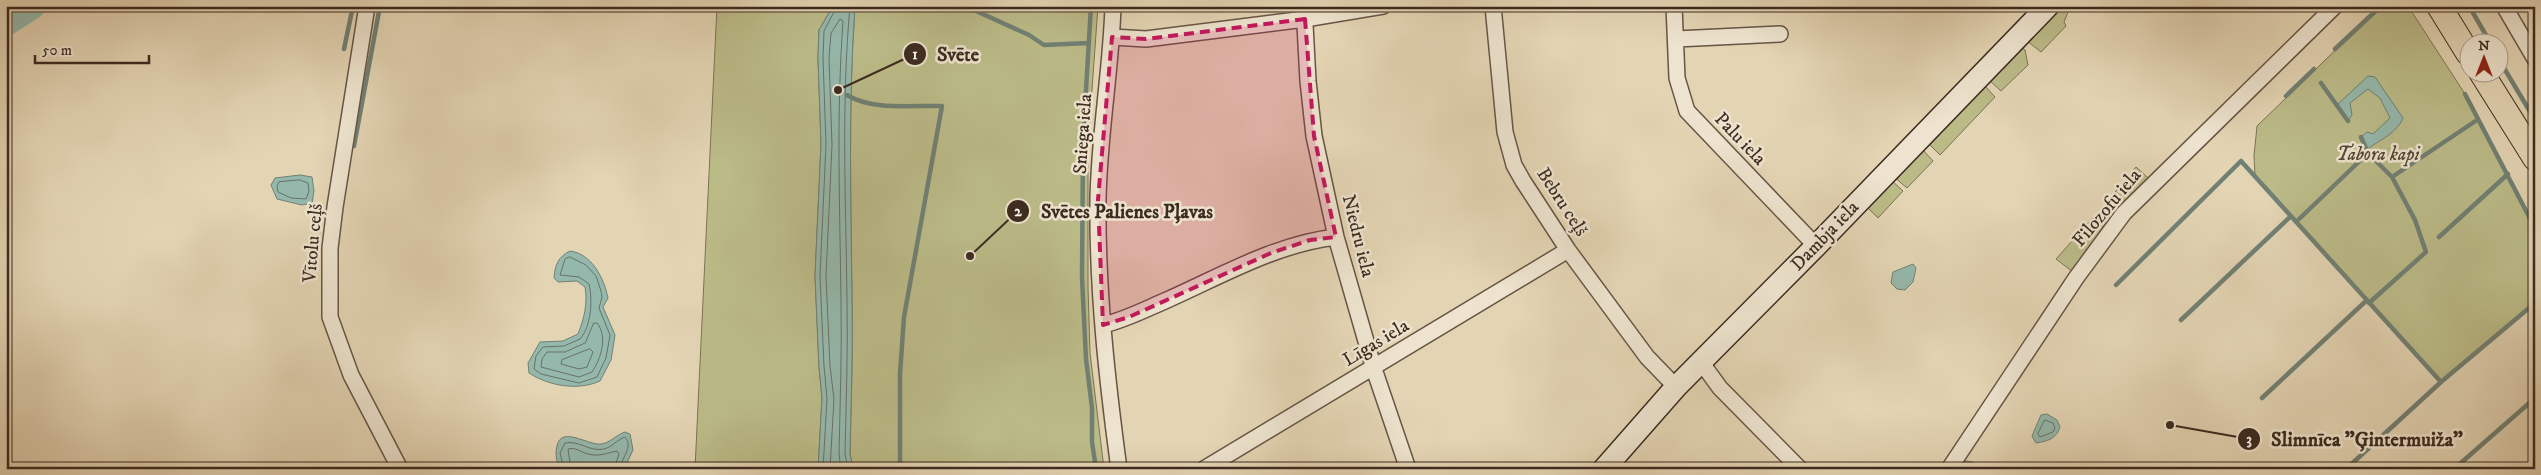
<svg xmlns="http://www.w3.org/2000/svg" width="2541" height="475" viewBox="0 0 2541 475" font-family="'IM FELL DW Pica',serif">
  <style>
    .green { fill: #bb8; stroke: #7c7354 }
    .water { fill: #95b8ac; stroke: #718074 }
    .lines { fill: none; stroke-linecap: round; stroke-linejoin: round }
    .shore { stroke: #687266; stroke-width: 1 }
    .stream { stroke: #718074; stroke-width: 4.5 }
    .river { stroke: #95b8ac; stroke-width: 28 }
    .street-casing { stroke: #665545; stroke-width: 18 }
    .secondary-casing { stroke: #3c2b20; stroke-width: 24 }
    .primary-casing { stroke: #3c2b20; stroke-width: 26 }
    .street { stroke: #ede3ce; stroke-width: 15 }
    .secondary { stroke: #ede3ce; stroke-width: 21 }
    .primary { stroke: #e3d4b3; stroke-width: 24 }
    .marked { fill: #c2185b; fill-opacity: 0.2; stroke: #c2185b; stroke-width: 4; stroke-dasharray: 10 6; stroke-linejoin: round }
    .labels { text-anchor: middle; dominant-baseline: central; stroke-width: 5; stroke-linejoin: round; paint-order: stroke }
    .street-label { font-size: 19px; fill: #3c2b20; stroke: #ede3ce }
    .park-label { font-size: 19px; font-style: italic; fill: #554835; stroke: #ede3ce }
    .leader { fill: none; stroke: #3c2b20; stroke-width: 2 }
    .callout-dot { fill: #3c2b20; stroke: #ede3ce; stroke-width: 2 }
    .mark-label { font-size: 15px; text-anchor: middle; font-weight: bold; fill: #fff }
    .callout-label { font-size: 20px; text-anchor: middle; font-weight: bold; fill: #3c2b20; stroke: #ede3ce; stroke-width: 5; stroke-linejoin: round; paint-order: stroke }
  </style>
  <rect width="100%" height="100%" fill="#e3d4b3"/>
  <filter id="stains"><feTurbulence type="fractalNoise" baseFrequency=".004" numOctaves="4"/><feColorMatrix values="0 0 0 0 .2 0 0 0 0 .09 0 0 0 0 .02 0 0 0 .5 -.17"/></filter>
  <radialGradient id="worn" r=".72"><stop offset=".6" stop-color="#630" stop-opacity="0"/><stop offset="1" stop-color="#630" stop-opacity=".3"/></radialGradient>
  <path class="green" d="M717 6H833L819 30 818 58 821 144 815 276 819 367 822 398 818 469H695Z
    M855 6H1098L1088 145V287L1090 353 1104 469H853L850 454C851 404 853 353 852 302 851 204 848 105 855 6Z
    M2055 6H2061L2068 12 2064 22 2066 26 2041 52 2026 40Z
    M2381 6H2408L2465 94 2535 228V303L2441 382 2255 176 2254 156 2257 126Z
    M2019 45 2025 50 2028 65 2001 91 1989 80Z
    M1985 86 1995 97 1940 155 1928 143Z
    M1922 149 1933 161 1907 188 1893 176Z
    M2136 167 2148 178 2119 210 2106 203Z
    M1891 180 1903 191 1878 218 1866 206Z
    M2097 213 2106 222 2073 272 2056 259Z
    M1966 461 1972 462 1980 469H1957L1961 463Z"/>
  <path class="water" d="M833 6H855C848 105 851 204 852 302 853 353 851 403 850 454L853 469H818L822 398 819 367 815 276 821 144 818 58 819 30Z
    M2368 76 2375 77 2403 118C2398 132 2379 141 2367 149L2361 137 2367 132 2373 134 2390 118 2380 98 2368 89 2350 103 2352 115 2348 121 2337 105Z
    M300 175 312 177 314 191 312 203 302 205 277 199 271 185 275 178Z
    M570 251C592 254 604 278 608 298L603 307 615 335 611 360 600 381C578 391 549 386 529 373L528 363 540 342 563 341 578 334C584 319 588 303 585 287L577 281 558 282 554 278C555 265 558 257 570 251Z
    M1913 264 1916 268 1913 282 1905 290 1897 289 1891 283 1893 272Z
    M2047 414 2057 420 2060 427C2056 439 2048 441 2036 443L2032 436 2041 415Z
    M625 432 630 434 633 450 624 469H561C556 462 555 454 557 446 561 425 589 446 601 444 610 443 616 435 625 432Z"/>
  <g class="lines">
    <path class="shore" d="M300 180 308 183 309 191 306 199 291 198 278 192 277 186 279 182Z
      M570 257 586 265 596 276 601 291 602 297 599 308 610 335 606 358 597 377 579 383 541 374 534 369 536 356 543 347 564 346 580 339C591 327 593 300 589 284L579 277 560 275 565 259Z
      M594 323H597C608 336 601 359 592 372L579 377 541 367 542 359 547 352H565L585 343Z
      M590 349 593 352 587 367 579 369 561 364 562 360Z
      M2045 420 2053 423 2055 428 2053 432 2040 437 2038 434Z
      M564 469 560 453 565 443C579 440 589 452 604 449 612 447 617 440 625 437 634 447 621 458 620 469
      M571 469 568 449C576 447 580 452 588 454 599 457 607 453 617 451L619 454 614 469
      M823 469 827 399 824 366 820 276 826 144 823 58 824 31 837 6
      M830 469 834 399 830 366 826 276 832 145 829 58 831 33 840 19 843 21C836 115 840 209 841 302 842 353 840 404 839 454L841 469
      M848 469 845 454C846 404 848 353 847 302 846 204 841 104 850 6"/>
    <path class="stream" d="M965 6 1029 35 1044 45 1089 43
      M2469 6 2490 42
      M344 49 353 6
      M2335 49 2381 6
      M2498 58 2535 120
      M2321 83 2348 121
      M2465 94 2535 228
      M847 95C873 111 912 105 942 106L904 317 900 374V469
      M2286 96 2314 69
      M1084 123 1091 6
      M2361 137 2368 153 2392 177 2415 220 2426 252 2369 303
      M1083 145 1082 278 1086 359 1092 408V442L1096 469
      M354 146 380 6
      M2392 177 2477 120
      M2296 222 2368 153
      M2439 237 2508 174
      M2116 285 2241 161 2441 382 2535 303
      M2181 320 2291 216
      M2262 398 2367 300
      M2346 469 2441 382
      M2454 469 2535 398"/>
    <path class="river" d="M6 22 31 6"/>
    <g class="street-casing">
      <path id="street" d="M367 6 335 207 330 248V317L351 375 400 469
        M1113 6C1111 71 1099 135 1098 200 1097 290 1107 380 1119 469
        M1304 6 1308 81 1314 136 1336 237 1374 369 1408 469
        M1493 6 1505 132 1514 165 1523 181 1568 250 1647 357 1676 387
        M1674 6 1677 78 1687 111 1816 246
        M2504 6 2535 59
        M1112 37 1146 39 1305 19 1383 6
        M1676 39 1780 34
        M1103 325C1125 320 1146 309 1167 300 1221 276 1276 244 1336 237
        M1701 362 1720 388 1800 469
        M1204 469 1568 250
        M1949 469 2076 278 2124 213 2335 6"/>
    </g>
    <g class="secondary-casing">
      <path id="secondary" d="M1604 469 1676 387 1816 246 2048 6"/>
    </g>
    <g class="primary-casing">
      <path id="primary" d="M2439 6 2468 53
        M2481 72 2535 158"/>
    </g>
    <use href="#street" class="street"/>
    <use href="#secondary" class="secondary"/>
    <use href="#primary" class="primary"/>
  </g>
  <path class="marked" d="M1305 19 1314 136 1336 237 1310 240 1271 253 1129 317 1103 325 1098 200 1112 37 1146 39Z"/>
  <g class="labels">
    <g class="street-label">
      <text transform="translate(1083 134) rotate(-86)">Sniega iela</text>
      <text transform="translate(1740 139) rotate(46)">Palu iela</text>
      <text transform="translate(1562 202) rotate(57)">Bebru ceļš</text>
      <text transform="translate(2107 208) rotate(-50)">Filozofu iela</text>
      <text transform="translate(1358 236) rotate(76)">Niedru iela</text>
      <text transform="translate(1825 236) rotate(-46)">Dambja iela</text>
      <text transform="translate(313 243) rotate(-85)">Vītolu ceļš</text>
      <text transform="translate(1376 343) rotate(-31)">Līgas iela</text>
    </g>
    <g class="park-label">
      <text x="2378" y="154">Tabora kapi</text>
    </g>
  </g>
  <path class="leader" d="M838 90L915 54M970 256L1018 211M2170 425L2249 439"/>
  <g class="callout-dot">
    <circle cx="838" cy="90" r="5"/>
    <circle cx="970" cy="256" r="5"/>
    <circle cx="2170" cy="425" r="5"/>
    <circle cx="915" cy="54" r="12"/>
    <circle cx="1018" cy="211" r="12"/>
    <circle cx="2249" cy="439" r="12"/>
  </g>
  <g class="mark-label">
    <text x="915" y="59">1</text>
    <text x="1018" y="216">2</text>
    <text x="2249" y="444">3</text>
  </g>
  <g class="callout-label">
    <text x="958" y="61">Svēte</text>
    <text x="1127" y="218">Svētes Palienes Pļavas</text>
    <text x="2367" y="446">Slimnīca "Ģintermuiža"</text>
  </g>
  <rect width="2541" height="475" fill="none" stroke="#e3d4b3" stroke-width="25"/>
  <rect x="8" y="8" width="2526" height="460" fill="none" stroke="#3c2b20" stroke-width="2.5"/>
  <rect x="12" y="12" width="2516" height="450" fill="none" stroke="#3c2b20"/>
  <g transform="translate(2484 58)"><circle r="24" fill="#ede3ce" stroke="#a69988"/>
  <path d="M0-4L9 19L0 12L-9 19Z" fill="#8f2418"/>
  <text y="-8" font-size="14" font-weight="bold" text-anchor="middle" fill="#3c2b20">N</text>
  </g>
  <path d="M35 55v8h114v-8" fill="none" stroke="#3c2b20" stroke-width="2.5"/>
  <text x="42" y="55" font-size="15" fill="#3c2b20" stroke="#ede3ce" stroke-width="4" paint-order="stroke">50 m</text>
  <rect width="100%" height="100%" filter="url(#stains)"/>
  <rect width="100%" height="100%" fill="url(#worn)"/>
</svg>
